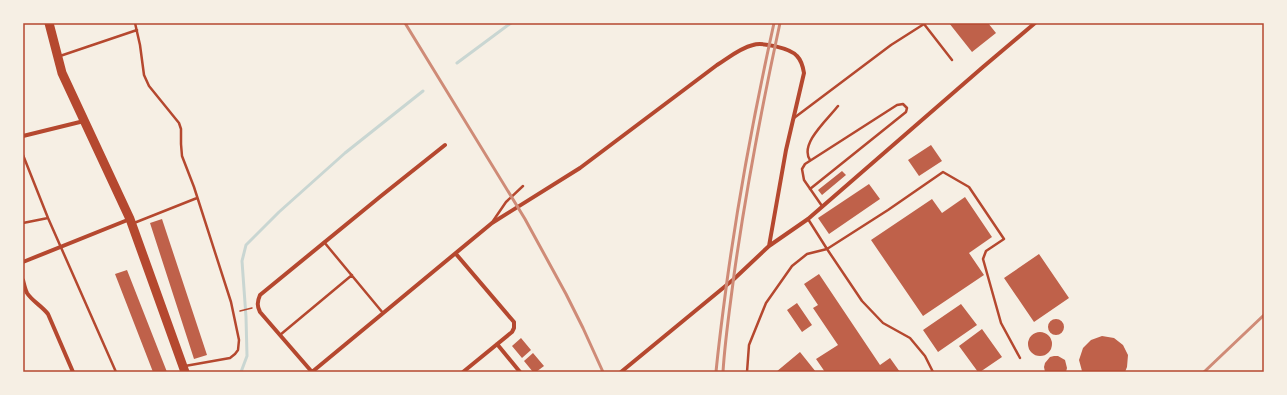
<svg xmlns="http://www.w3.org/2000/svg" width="1287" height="395" viewBox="0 0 1287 395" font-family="'Titillium Web',sans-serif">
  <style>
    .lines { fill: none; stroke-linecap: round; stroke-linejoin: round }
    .stream { stroke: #c9d6d2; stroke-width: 3 }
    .building { fill: #bf614a }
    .path { stroke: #b5482f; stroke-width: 1.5 }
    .service { stroke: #b5482f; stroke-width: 2.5 }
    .minor { stroke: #b5482f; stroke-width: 4 }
    .trunk { stroke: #b5482f; stroke-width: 9 }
    .rail { stroke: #cf8b77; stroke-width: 3 }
    .neatline { fill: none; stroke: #b5482f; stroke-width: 1.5 }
  </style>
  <rect width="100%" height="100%" fill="#f6efe4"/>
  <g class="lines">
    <path class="stream" d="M457 63 511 23
      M241 372 247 356 246 317 242 261 246 245 279 212 345 153 423 91"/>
  </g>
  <path class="building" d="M949 23H988L996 33 972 52Z
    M931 145 942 161 919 176 908 160Z
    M842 171 846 175 822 195 818 190Z
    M869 184 880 199 829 234 818 218Z
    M965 197 992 237 969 253 984 275 923 316 871 240 932 199 942 213Z
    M162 219 207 355 194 359 150 223Z
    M1039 254 1069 298 1034 322 1004 278Z
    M127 270 167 372H153L115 274Z
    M819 274 880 365 890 358 900 372H825L816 359 838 345 813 308 818 305 804 284Z
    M797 303 812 325 802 332 787 310Z
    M961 304 977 325 938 352 923 330Z
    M1048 327a8 8 0 1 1 16 0a8 8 0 1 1-16 0Z
    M982 329 1002 357 980 372H978L959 346Z
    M1028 344a12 12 0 1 1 24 0a12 12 0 1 1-24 0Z
    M1102 336 1114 338 1123 345 1128 355 1127 367 1125 372 1082 371 1079 360 1083 348 1091 340Z
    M521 338 531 350 522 358 512 346Z
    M800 352 816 372H776Z
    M533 353 544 366 536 372H533L524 361Z
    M1054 356H1058L1065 360 1067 368 1066 372H1045L1044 367 1045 363 1050 357Z"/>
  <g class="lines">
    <path class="path" d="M240 311 252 308"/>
    <path class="service" d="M135 23 140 45 144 75 149 86 179 123 181 129V144L182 156 194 187 231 302 239 340 238 350 235 354 230 358 185 366
      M60 56 137 30
      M794 118 891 45 924 24 952 60
      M23 155 48 218 116 372
      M810 160C799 144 828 119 838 106
      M810 189 906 112 907 108 903 104 897 105 805 164 802 169 804 180 822 206
      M808 219 827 249 888 210 943 172 969 187 1004 239 986 251 983 259 1001 323 1020 358
      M493 221 506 202 523 186
      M23 223 48 218
      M134 223 197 198
      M324 242 383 313
      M280 335 352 275
      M747 372 749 345 766 303 792 266 807 254 827 249 862 301 883 323 910 338 925 356 933 372"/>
    <path class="minor" d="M23 136 84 121
      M456 254 514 322V328L512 332 463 372
      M23 262 130 219
      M23 280C24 284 25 289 27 293 32 301 42 306 48 314L73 372
      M497 344 520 372
      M312 372 492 223 580 168 717 65C728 58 740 48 753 45 762 42 790 48 797 56 801 60 803 67 804 73L786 150 769 246
      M312 372 260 312C257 306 257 302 260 295L381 196 445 145
      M621 372 734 279 769 246 808 219 983 67 1035 23"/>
    <path class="trunk" d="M49 23 62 73 130 219 185 372"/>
    <path class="rail" d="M405 23 525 219 566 294 583 328 603 372
      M716 372C719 341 723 311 727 281 739 194 755 109 774 23
      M723 372C725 339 730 307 734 275 746 190 762 106 780 23
      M1204 372 1264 315"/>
  </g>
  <rect width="1287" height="395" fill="none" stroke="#f6efe4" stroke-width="48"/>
  <rect x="24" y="24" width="1239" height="347" class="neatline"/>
</svg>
